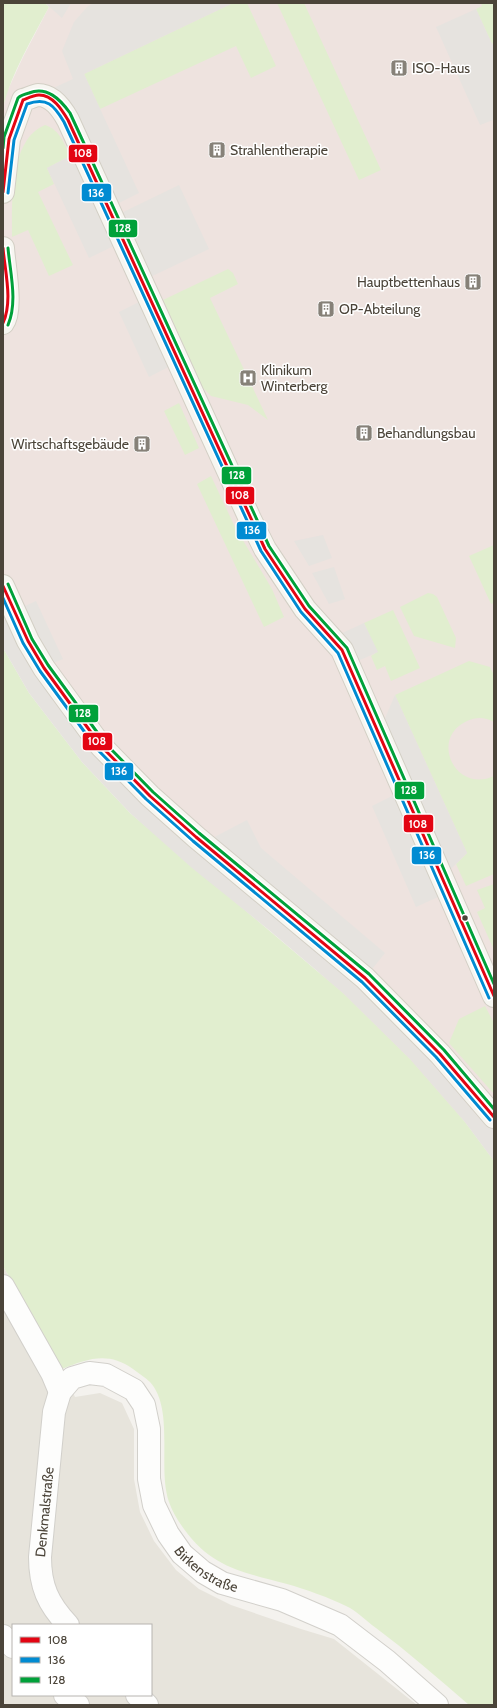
<svg xmlns="http://www.w3.org/2000/svg" width="497" height="1708" viewBox="0 0 497 1708" font-family="Cabin,sans-serif">
  <style>
    .residential { fill: #e7e4dc; fill-rule: evenodd }
    .medical { fill: #eee3df }
    .green { fill: #e1eecf }
    .parking { fill: #e6e3df }
    .lines { fill: none; stroke-linecap: round; stroke-linejoin: round }
    .street-casing { stroke: #d2d0cb; stroke-width: 24 }
    .secondary-casing { stroke: #d3cfc5; stroke-width: 24 }
    .street { stroke: #fdfdfc; stroke-width: 22 }
    .secondary { stroke: #f7f6f1; stroke-width: 22 }
    .bus-1-casing { stroke: #fff; stroke-width: 6 }
    .bus-2-casing { stroke: #fff; stroke-width: 6 }
    .bus-3-casing { stroke: #fff; stroke-width: 6 }
    .bus-1 { stroke: #e30513; stroke-width: 3 }
    .bus-2 { stroke: #008bd2; stroke-width: 3 }
    .bus-3 { stroke: #00a13a; stroke-width: 3 }
    .bus-dot { fill: #4b4439; stroke: #fff; stroke-width: 1.5 }
    .labels { text-anchor: middle; dominant-baseline: central; stroke-width: 3; stroke-linejoin: round; paint-order: stroke }
    .poi-label { font-size: 14px; fill: #4b4439; stroke: #fff; text-anchor: start }
    .street-label { font-size: 14px; fill: #4b4439; stroke: #fff }
    .line-badge { stroke: #fff; stroke-width: 1.5 }
    .badge-label { font-size: 11px; text-anchor: middle; font-weight: bold; fill: #fff }
  </style>
  <rect width="100%" height="100%" fill="#f4f2ee"/>
  <path class="residential" d="M3 1266 62 1369 75 1397 100 1393 122 1403 134 1429V1479L140 1512 154 1541 176 1570 199 1589 231 1605 301 1629 334 1639 417 1705H3ZM13 1625H151V1695H13Z"/>
  <path class="medical" d="M45 3H494V1161L465 1122 3 648V107L6 94 23 57 49 7Z"/>
  <path class="green" d="M3 3H45L49 7C32 39 12 72 3 107Z
    M233 3H247L276 66 251 78 236 46 100 109 84 74Z
    M277 3H304L381 170 359 180Z
    M481 3H494V43L492 44 476 9 482 6Z
    M45 125C60 130 64 143 70 156L47 168 54 184 38 192 73 265 49 276 28 230 12 237C12 204 9 139 45 125Z
    M228 269 233 273 238 284 210 298 268 420 248 405 211 396 203 388 163 300Z
    M179 403 199 448 185 455 164 411Z
    M211 476 235 527 272 589 284 617 264 627 197 484Z
    M494 545V603L491 604 469 556Z
    M428 593 433 594 437 597 456 638 455 648 414 636 400 607Z
    M393 610 420 668 391 681 385 666 377 670 371 656 377 652 364 623Z
    M3 648 29 693 82 762 130 813 343 993 410 1059 465 1122 494 1161V1705H469C438 1678 408 1652 376 1628 366 1621 357 1611 346 1606 330 1598 305 1589 287 1584 243 1572 212 1568 184 1529 178 1521 172 1511 169 1502 157 1468 175 1410 150 1382 145 1377 138 1373 133 1369 108 1351 87 1359 62 1369L3 1266Z
    M469 661 490 667 494 675V722C485 717 476 717 467 721 429 738 455 794 494 776V874L466 886 456 864 467 853 395 695Z
    M494 884V950L477 912 485 908 477 890Z
    M485 1006 494 1023V1094L449 1043 459 1019Z"/>
  <path class="parking" d="M45 3H71L62 18Z
    M93 3H233L84 74 139 193 109 208 113 217 179 185 209 249 142 281 124 241 89 258 47 168 82 150 38 95 73 79 62 51 74 22 87 7Z
    M476 9 492 44 494 43V121L493 120 480 125 436 27Z
    M149 297 153 305 163 300 203 388 192 392 178 362 149 377 119 312Z
    M323 535 332 558 309 566 294 541Z
    M334 567 345 599 329 604 312 573Z
    M3 586 14 611 36 601 63 659 44 667 203 843 247 820 261 848 385 953 365 978 494 1117V1161L465 1122 410 1059 343 993 269 930 192 868 130 813 82 762 29 693 3 648Z
    M364 623 378 652 349 665 340 634Z
    M395 695 467 853 442 878 449 892 416 907 372 806 404 790 379 732Z"/>
  <g class="lines">
    <g class="street-casing">
      <g id="street">
        <path d="M3 1286 52 1373 60 1392"/>
        <path id="s1" d="M68 1625C48 1604 40 1586 40 1557L54 1412 60 1392 72 1378 89 1373 106 1375 134 1390 144 1405 149 1429V1479L154 1505 168 1534 182 1554 203 1572 222 1583 282 1600 340 1625 387 1661 437 1705"/>
        <path d="M3 1636 13 1647"/>
        <path d="M65 1695 78 1705"/>
        <path d="M137 1695 147 1705"/>
      </g>
    </g>
    <g class="secondary-casing">
      <path id="secondary" d="M3 192 9 139 23 100C27 99 33 96 38 95 52 95 62 109 68 120L250 519 265 549 305 609 342 650 494 996
        M3 248C4 265 13 310 3 323
        M3 586 28 641 44 668 101 746 150 796 196 837 365 978 440 1054 494 1117"/>
    </g>
    <use href="#street" class="street"/>
    <use href="#secondary" class="secondary"/>
    <g class="bus-1-casing">
      <path id="bus-1" d="M3 192 9 139 23 100C28 98 34 95 39 95 53 95 62 110 68 120L265 549 305 609 342 650 494 996
        M3 248C5 272 13 301 3 323
        M3 586 28 641 44 668 101 746 150 796 196 837 365 978 440 1054 494 1117"/>
    </g>
    <g class="bus-2-casing">
      <path id="bus-2" d="M8 193 14 140 27 104C47 97 54 105 64 122L261 551 301 612 338 653 489 998
        M3 598 23 643 40 671 97 749 146 799 193 841 362 982 436 1057 490 1120"/>
    </g>
    <g class="bus-3-casing">
      <path id="bus-3" d="M3 148 4 137 18 98C21 95 25 94 29 93 47 86 60 99 70 113L269 546 309 606 347 648 494 984
        M8 325C18 302 10 272 8 248
        M8 584 32 639 48 665 105 743 153 792 199 833 369 974 444 1050 494 1109"/>
    </g>
    <use href="#bus-1" class="bus-1"/>
    <use href="#bus-2" class="bus-2"/>
    <use href="#bus-3" class="bus-3"/>
  </g>
  <defs>
    <g id="building-square" transform="scale(0.9)"><rect x="-9" y="-9" width="18" height="18" rx="4" fill="#868178" stroke="#fff"/><path d="M-4-6H4V6H1V3H-1V6H-4ZM-2.5-4.3h1.7v1.8h-1.7ZM.8-4.3h1.7v1.8H.8ZM-2.5-1h1.7V.8h-1.7ZM.8-1h1.7V.8H.8Z" fill="#fff"/></g>
    <g id="hospital-square" transform="scale(0.9)"><rect x="-9" y="-9" width="18" height="18" rx="4" fill="#868178" stroke="#fff"/><path d="M-5-5h3v3.5h4V-5h3V5h-3V1.5h-4V5h-3Z" fill="#fff"/></g>
  </defs>
  <g fill-rule="evenodd">
    <use href="#building-square" x="399" y="68"/>
    <use href="#building-square" x="217" y="150"/>
    <use href="#building-square" x="473" y="282"/>
    <use href="#building-square" x="326" y="309"/>
    <use href="#hospital-square" x="248" y="378"/>
    <use href="#building-square" x="364" y="433"/>
    <use href="#building-square" x="142" y="444"/>
  </g>
  <circle class="bus-dot" cx="465" cy="918" r="3.5"/>
  <g class="labels">
    <g class="poi-label">
      <text x="412" y="68">ISO-Haus</text>
      <text x="230" y="150">Strahlentherapie</text>
      <text x="460" y="282" text-anchor="end">Hauptbettenhaus</text>
      <text x="339" y="309">OP-Abteilung</text>
      <text x="261" y="370">Klinikum<tspan x="261" dy="16">Winterberg</tspan></text>
      <text x="377" y="433">Behandlungsbau</text>
      <text x="129" y="444" text-anchor="end">Wirtschaftsgebäude</text>
    </g>
    <g class="street-label">
      <text stroke="none"><textPath href="#s1" startOffset="121">Denkmalstraße</textPath></text>
      <text stroke="none"><textPath href="#s1" startOffset="532">Birkenstraße</textPath></text>
    </g>
  </g>
  <g class="line-badge">
    <rect x="68" y="144" width="30" height="19" rx="4" fill="#e30513"/>
    <rect x="81" y="183" width="31" height="19" rx="4" fill="#008bd2"/>
    <rect x="108" y="219" width="30" height="19" rx="4" fill="#00a13a"/>
    <rect x="221" y="466" width="31" height="19" rx="4" fill="#00a13a"/>
    <rect x="225" y="486" width="30" height="19" rx="4" fill="#e30513"/>
    <rect x="236" y="521" width="31" height="19" rx="4" fill="#008bd2"/>
    <rect x="68" y="704" width="31" height="19" rx="4" fill="#00a13a"/>
    <rect x="82" y="732" width="31" height="19" rx="4" fill="#e30513"/>
    <rect x="104" y="762" width="30" height="19" rx="4" fill="#008bd2"/>
    <rect x="394" y="781" width="31" height="19" rx="4" fill="#00a13a"/>
    <rect x="403" y="814" width="31" height="19" rx="4" fill="#e30513"/>
    <rect x="411" y="846" width="31" height="19" rx="4" fill="#008bd2"/>
  </g>
  <g class="badge-label">
    <text x="83" y="157">108</text>
    <text x="96" y="197">136</text>
    <text x="123" y="232">128</text>
    <text x="237" y="479">128</text>
    <text x="240" y="499">108</text>
    <text x="252" y="534">136</text>
    <text x="83" y="717">128</text>
    <text x="97" y="745">108</text>
    <text x="119" y="775">136</text>
    <text x="409" y="794">128</text>
    <text x="418" y="828">108</text>
    <text x="427" y="859">136</text>
  </g>
  <rect width="497" height="1708" fill="none" stroke="#4b4439" stroke-width="8"/>
  <rect x="12" y="1624" width="140" height="72" fill="#ffffff" stroke="#b7b4b0"/>
  <rect x="20" y="1637" width="20" height="6" fill="#e30513" stroke="#b7b4b0"/>
  <text x="48" y="1644" font-size="12" fill="#4b4439">108</text>
  <rect x="20" y="1657" width="20" height="6" fill="#008bd2" stroke="#b7b4b0"/>
  <text x="48" y="1664" font-size="12" fill="#4b4439">136</text>
  <rect x="20" y="1677" width="20" height="6" fill="#00a13a" stroke="#b7b4b0"/>
  <text x="48" y="1684" font-size="12" fill="#4b4439">128</text>
</svg>
